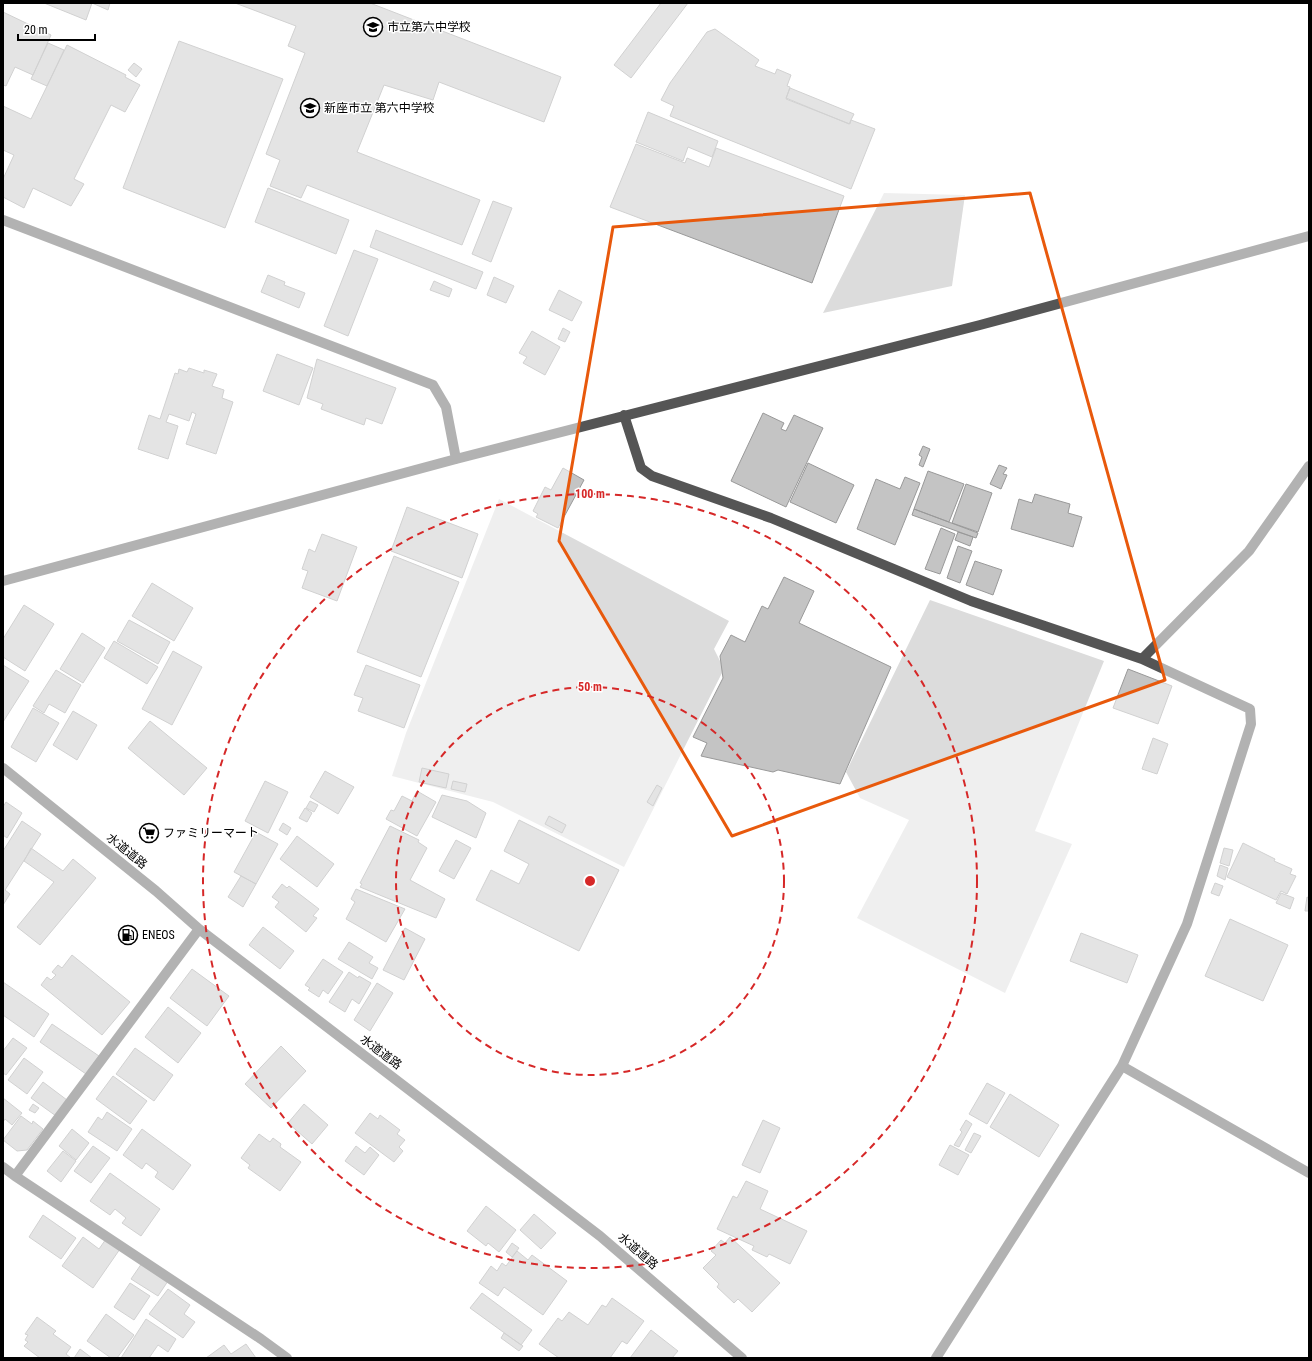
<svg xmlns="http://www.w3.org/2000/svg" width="1312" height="1361" viewBox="0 0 1312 1361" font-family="'Roboto Condensed','Noto Sans JP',sans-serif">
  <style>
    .green { fill: #dcdcdc }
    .building { fill: #c4c4c4; stroke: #999 }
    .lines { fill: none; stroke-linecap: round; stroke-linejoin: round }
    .minor { stroke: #555; stroke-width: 10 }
    .marked { fill: none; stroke: #e8590c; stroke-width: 3; stroke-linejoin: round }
    .ring { fill: none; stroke: #d62828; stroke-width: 2; stroke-dasharray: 7 5 }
    .labels { text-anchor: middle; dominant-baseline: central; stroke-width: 3; stroke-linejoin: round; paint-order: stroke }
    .poi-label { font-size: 12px; fill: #000; stroke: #fff; text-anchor: start }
    .street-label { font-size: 12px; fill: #000; stroke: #fff }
    .centre { fill: #d62828; stroke: #fff; stroke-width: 2 }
    .ring-label { font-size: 12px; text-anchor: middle; font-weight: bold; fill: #d62828; stroke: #fff; stroke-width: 3; stroke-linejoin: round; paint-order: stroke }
  </style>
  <rect width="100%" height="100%" fill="#fff"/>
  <path class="green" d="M884 193 965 195 952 286 823 313Z
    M499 499 729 621 714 649 724 669 624 867 493 802 392 776 406 733Z
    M930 600 1104 661 1035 831 1072 844 1005 993 857 918 909 820 860 798 846 772Z"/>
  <path class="building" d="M44 3H110L108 10 92 3 86 20Z
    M235 3H370L561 77 544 122 439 82 433 100 384 85 357 152 480 200 462 245 307 185 301 198 270 186 280 160 266 154 305 53 288 46 296 26Z
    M661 3H688L631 78 614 65Z
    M3 12 51 35 33 75 15 67 6 86 3 85Z
    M715 29 759 60 755 66 775 74 777 69 791 75 787 86 790 87 786 99 850 124 851 120 875 129 851 189 670 116 674 106 661 100 670 83 707 32Z
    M179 41 283 79 225 228 123 188Z
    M48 43 64 50 47 86 31 79Z
    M67 45 126 75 125 77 140 85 125 112 111 105 74 179 84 184 71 206 33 188 24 208 3 197V179L14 155 3 150V106L31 119Z
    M134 63 142 69 136 77 128 70Z
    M790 88 854 114 849 124 786 98Z
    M648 112 718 141 712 157 688 147 683 161 636 142Z
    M636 144 685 163 687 158 709 167 716 148 844 196 812 283 610 207Z
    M268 188 349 220 336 254 255 222Z
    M493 201 512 208 491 262 472 254Z
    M376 230 483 272 476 289 370 247Z
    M354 250 378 259 348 336 324 326Z
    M268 275 285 282 284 285 305 293 299 308 261 292Z
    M494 277 514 286 506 303 487 295Z
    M434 281 452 289 449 297 430 290Z
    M559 290 582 302 572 321 549 310Z
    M563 328 570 332 565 342 558 339Z
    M532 331 560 347 545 375 523 363 527 357 519 353Z
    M277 354 313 368 299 405 263 391Z
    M317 359 396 388 382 424 366 418 364 425 321 409 323 404 307 398Z
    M189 368 204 373V370L217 374 212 386 224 390 222 398 233 402 216 454 186 444 196 414 192 412 189 421 169 414 166 422 178 426 168 459 138 449 149 415 160 419 175 373 178 374 179 369 187 372Z
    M763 413 784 423 781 429 786 431 794 415 823 428 786 507 731 481Z
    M923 446 930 449 923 467 919 465 922 457 919 455Z
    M808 463 854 485 836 523 790 502Z
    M999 465 1007 468 1003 474 1007 475 1001 489 990 484Z
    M563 468 584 480 558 528 536 517 538 514 533 511 545 487 551 490Z
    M928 471 964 484 949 522 914 509Z
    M905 477 920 483 895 545 857 529 876 479 900 489Z
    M966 484 992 493 978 532 952 523Z
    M1035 494 1070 504 1068 513 1082 517 1073 547 1011 529 1019 499 1032 503Z
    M407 507 478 534 462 578 391 551Z
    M914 509 978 533 976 538 912 515Z
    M941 528 955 534 940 574 925 569Z
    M958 532 973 537 970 546 955 540Z
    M322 534 357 547 337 601 302 588 308 571 302 569 309 549 315 552Z
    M958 546 972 551 960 583 947 578Z
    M394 556 459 582 421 677 357 652Z
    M975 561 1002 570 993 595 966 585Z
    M784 577 814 591 799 623 891 667 840 784 778 770 773 772 701 756 707 743 693 737 723 678 720 656 731 635 745 642 762 606 768 609Z
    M152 583 193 608 174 641 132 616Z
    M24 605 54 624 25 671 3 657V639Z
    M129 620 170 642 158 664 117 641Z
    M82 633 105 648 83 683 60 669Z
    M114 641 158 667 147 684 104 658Z
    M173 651 202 667 172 725 142 709Z
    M3 665 29 681 3 722Z
    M366 665 420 685 404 728 358 711 363 698 354 695Z
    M1128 669 1172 686 1158 724 1113 708Z
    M56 670 81 685 65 713 49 704 44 713 33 706Z
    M33 708 59 723 36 762 11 747Z
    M73 711 97 725 77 760 53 745Z
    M150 721 207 768 184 795 128 748Z
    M1153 738 1168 744 1157 774 1142 769Z
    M422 768 449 774 446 788 419 782Z
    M325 771 354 787 338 814 310 797Z
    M265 781 288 792 268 833 245 821Z
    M453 781 467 784 465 792 451 789Z
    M657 785 662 788 653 806 647 802Z
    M417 791 436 802 417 836 386 819 391 810 394 811 402 796 412 801Z
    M442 795 467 801 486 813 476 838 432 817Z
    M310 801 318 805 314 812 306 808Z
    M6 802 22 813 7 838 3 835V807Z
    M305 808 312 813 307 822 299 818Z
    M549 816 566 825 562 833 545 824Z
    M519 820 619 870 579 951 476 900 491 870 519 884 529 864 504 851Z
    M22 821 41 834 5 890 10 894 3 905V851Z
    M283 823 291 828 287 835 279 830Z
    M390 826 419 840 418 842 427 848 410 880 445 899 436 918 360 887 362 884 360 883Z
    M256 832 278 844 256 884 234 872Z
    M297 836 334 864 317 887 280 859Z
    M456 840 471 848 454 879 439 871Z
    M1243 843 1275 859 1274 861 1292 869 1290 874 1296 876 1287 894 1281 891 1276 900 1227 877Z
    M31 848 63 871 73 859 96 878 40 945 17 927 54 882 24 861Z
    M1224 848 1233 850 1229 866 1220 863Z
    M1220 865 1228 868 1225 880 1217 876Z
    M241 876 256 884 243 907 228 897Z
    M1215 883 1223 886 1219 896 1211 893Z
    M282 884 287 888 289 886 319 909 313 916 317 918 306 932 275 907 279 902 272 897Z
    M356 889 405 909 386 942 346 919 355 902 351 899Z
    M1281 893 1294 898 1290 909 1276 903Z
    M1307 897 1309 898V911H1305Z
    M1230 919 1288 945 1263 1001 1205 976Z
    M263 927 294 951 280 969 249 945Z
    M405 928 425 939 404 980 383 970Z
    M1081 933 1138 955 1127 983 1070 961Z
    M349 942 373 957 369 963 378 968 372 979 338 959Z
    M72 955 130 1002 102 1035 41 985 47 977 51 980 56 975 52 972 58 965 62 968Z
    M323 959 343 972 328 994 323 990 319 997 308 990 310 988 305 985Z
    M192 969 229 996 207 1026 170 998Z
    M349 972 358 978 359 976 371 983 359 1004 352 999 345 1012 329 1002Z
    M3 982 49 1014 34 1037 3 1015Z
    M377 983 393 993 370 1031 354 1020Z
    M168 1007 201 1033 178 1063 145 1037Z
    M52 1024 99 1056 86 1074 40 1042Z
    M13 1038 27 1048 6 1075 3 1073V1051Z
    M281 1046 306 1071 271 1108 245 1084Z
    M135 1048 173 1075 154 1101 116 1074Z
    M24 1058 43 1072 27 1094 8 1080Z
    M113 1076 147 1101 130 1124 96 1099Z
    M43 1082 67 1100 56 1116 31 1098Z
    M987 1083 1005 1093 987 1124 969 1114Z
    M1010 1094 1059 1125 1039 1157 990 1127Z
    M3 1098 22 1113 12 1125 5 1119 3 1122Z
    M33 1104 39 1108 35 1113 29 1110Z
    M304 1104 328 1125 312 1144 288 1123Z
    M107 1112 132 1129 117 1151 88 1132 98 1117 102 1120Z
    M370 1113 378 1119 380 1115 400 1130 397 1134 405 1140 399 1147 403 1151 394 1162 355 1133Z
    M21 1116 32 1124 33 1121 43 1129 27 1150 17 1151 3 1140Z
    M763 1120 780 1128 760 1173 742 1165Z
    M966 1120 972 1124 959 1147 954 1145 962 1132 960 1130Z
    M72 1129 89 1143 76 1160 59 1146Z
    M142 1129 191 1165 173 1190 155 1177 158 1172 146 1163 142 1169 123 1155Z
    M974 1133 981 1136 971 1153 965 1150Z
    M259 1134 270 1142 273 1138 281 1144 280 1147 301 1162 280 1191 248 1168 250 1165 241 1158Z
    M950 1145 969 1155 958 1175 939 1165Z
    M93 1146 110 1158 91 1183 74 1171Z
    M356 1146 365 1153 370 1147 379 1155 364 1175 345 1161Z
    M63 1151 76 1161 61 1182 47 1171Z
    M110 1173 160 1209 141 1236 122 1223 126 1218 115 1209 110 1215 90 1201Z
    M746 1181 768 1191 760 1209 807 1231 790 1264 769 1254 767 1257 752 1250 754 1246 717 1229 733 1196 737 1198Z
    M486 1206 516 1230 499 1252 488 1243 486 1246 467 1231Z
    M534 1214 556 1233 541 1249 520 1230Z
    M43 1215 76 1238 61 1259 29 1237Z
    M83 1237 99 1249 106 1239 120 1249 93 1288 62 1266Z
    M730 1237 780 1283 752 1312 738 1299 734 1303 717 1287 719 1284 703 1268 716 1255 711 1251 721 1240 725 1243Z
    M512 1243 519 1248 512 1257 506 1252Z
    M517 1251 528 1260 532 1255 567 1281 543 1315 504 1287 498 1296 479 1283 491 1266 497 1271 502 1263 506 1266Z
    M142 1263 168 1281 158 1296 131 1279Z
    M130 1283 150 1296 134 1320 114 1307Z
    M168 1289 190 1305 184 1314 195 1322 183 1338 149 1314Z
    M482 1293 532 1330 521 1345 470 1308Z
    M612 1298 644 1321 627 1344 622 1341 610 1358H559L539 1344 558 1318 562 1321 569 1312 588 1325 602 1305 606 1307Z
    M106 1314 134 1335 117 1358H111L87 1341Z
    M37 1317 56 1331 53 1334 71 1347 66 1354 71 1358H40L24 1346 28 1342 25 1340 28 1335 25 1334Z
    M146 1319 176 1339 168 1352 158 1345 149 1358H121Z
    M651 1330 678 1351 672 1358H630Z
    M504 1333 523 1346 519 1351 501 1338Z
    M246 1344 256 1358H206L224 1345 231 1354Z
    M80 1349 92 1358H74Z"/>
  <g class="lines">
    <path class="minor" d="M3 220 433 385 446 407 456 459
      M624 415 641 468 652 476 771 518 971 601 1142 659 1250 709 1251 724 1187 924 1122 1066 936 1358
      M3 581 456 459 980 325 1309 236
      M1142 659 1249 551 1309 466
      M3 768 156 891 199 929 600 1236 742 1358
      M1122 1066 1309 1173
      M3 1167 15 1176 261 1339 287 1358
      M15 1176 199 929"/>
  </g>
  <path d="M0 0H1312V1361H0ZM1030 193 1165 680 732 836 559 541 613 227Z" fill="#fff" fill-opacity=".55" fill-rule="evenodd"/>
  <path class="marked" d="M1030 193 1165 680 732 836 559 541 613 227Z"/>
  <g class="ring">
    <circle cx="590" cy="881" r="194"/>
    <circle cx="590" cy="881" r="387"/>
  </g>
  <defs>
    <g id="school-ring" transform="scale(1)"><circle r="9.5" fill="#fff" stroke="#000" stroke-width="1.5"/><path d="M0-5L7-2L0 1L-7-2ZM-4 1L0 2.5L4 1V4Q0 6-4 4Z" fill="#000"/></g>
    <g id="supermarket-ring" transform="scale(1)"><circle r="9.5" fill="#fff" stroke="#000" stroke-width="1.5"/><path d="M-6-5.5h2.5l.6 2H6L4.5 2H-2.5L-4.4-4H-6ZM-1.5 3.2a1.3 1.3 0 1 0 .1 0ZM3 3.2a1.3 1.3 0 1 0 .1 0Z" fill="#000"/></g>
    <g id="fuel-ring" transform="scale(1)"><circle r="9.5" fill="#fff" stroke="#000" stroke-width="1.5"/><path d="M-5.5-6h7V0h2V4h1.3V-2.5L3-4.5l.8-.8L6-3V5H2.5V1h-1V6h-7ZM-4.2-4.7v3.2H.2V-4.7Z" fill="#000"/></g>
  </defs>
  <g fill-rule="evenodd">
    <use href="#school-ring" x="373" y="27"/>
    <use href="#school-ring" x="310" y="108"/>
    <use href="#supermarket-ring" x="149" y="833"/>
    <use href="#fuel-ring" x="128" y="935"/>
  </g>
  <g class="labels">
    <g class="poi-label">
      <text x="387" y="27">市立第六中学校</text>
      <text x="324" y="108">新座市立 第六中学校</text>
      <text x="163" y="833">ファミリーマート</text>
      <text x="142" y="935">ENEOS</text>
    </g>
    <g class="street-label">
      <text transform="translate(127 851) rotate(39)">水道道路</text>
      <text transform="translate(381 1052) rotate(37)">水道道路</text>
      <text transform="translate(638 1251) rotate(41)">水道道路</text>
    </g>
  </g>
  <circle cx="590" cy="881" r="6" class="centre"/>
  <g class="ring-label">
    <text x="590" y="498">100 m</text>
    <text x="590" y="691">50 m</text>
  </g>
  <rect width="1312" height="1361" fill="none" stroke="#000000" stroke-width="8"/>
  <path d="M18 34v6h77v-6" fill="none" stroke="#000000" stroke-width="2"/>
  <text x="24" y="34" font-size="12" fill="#000000" stroke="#ffffff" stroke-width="3" paint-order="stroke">20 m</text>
</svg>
